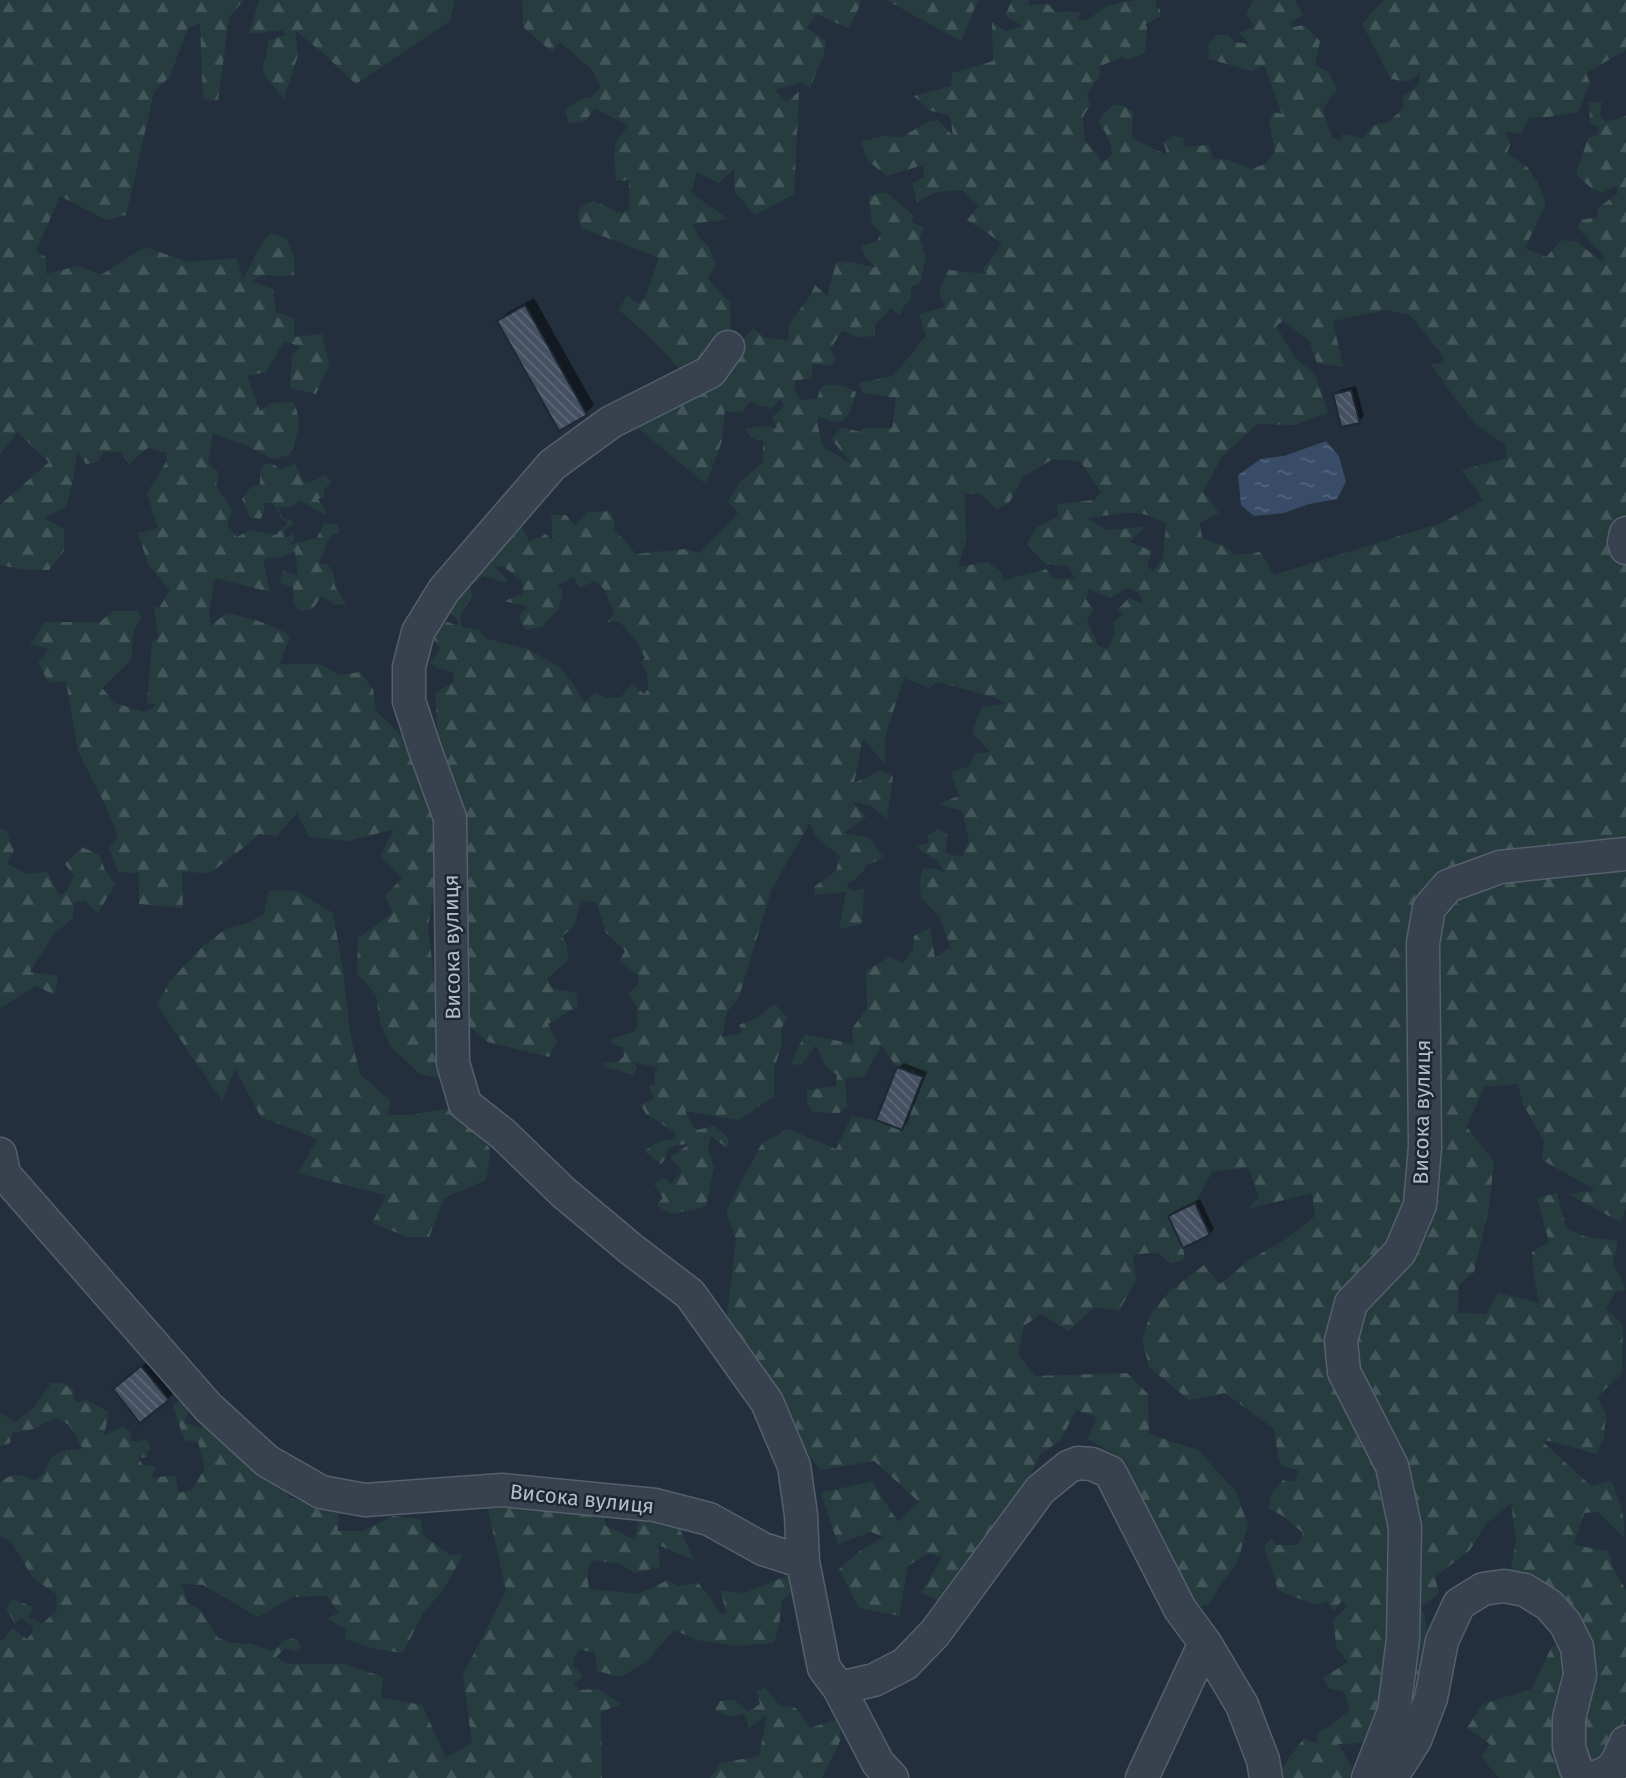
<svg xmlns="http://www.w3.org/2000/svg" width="1626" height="1778" viewBox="0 0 1626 1778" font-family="'Fira Sans',sans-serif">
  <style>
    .forest { fill: url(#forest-firs); fill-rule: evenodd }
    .water { fill: url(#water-ripples) }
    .shadow { fill: #0007 }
    .building { fill: url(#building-back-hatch); stroke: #1f2835; stroke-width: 2 }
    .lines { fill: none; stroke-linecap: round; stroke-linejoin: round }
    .minor-casing { stroke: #565f6c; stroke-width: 35 }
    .minor { stroke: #38414e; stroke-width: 32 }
    .labels { text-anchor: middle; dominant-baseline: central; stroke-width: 5; stroke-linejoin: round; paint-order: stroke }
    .street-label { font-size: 21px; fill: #b4bcc9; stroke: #1d2633 }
  </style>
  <defs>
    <pattern id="forest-firs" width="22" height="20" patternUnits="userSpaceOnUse" patternTransform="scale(1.75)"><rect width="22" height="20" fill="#263c3f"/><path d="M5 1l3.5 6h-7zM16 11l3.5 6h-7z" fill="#435659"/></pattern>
    <pattern id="water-ripples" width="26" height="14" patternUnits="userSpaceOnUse" patternTransform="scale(1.75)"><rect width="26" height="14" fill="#394c67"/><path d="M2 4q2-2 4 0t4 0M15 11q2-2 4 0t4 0" fill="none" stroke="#53647b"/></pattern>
    <pattern id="building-back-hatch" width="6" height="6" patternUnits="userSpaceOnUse" patternTransform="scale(1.75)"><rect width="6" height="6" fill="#455162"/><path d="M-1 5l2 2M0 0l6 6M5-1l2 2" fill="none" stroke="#5d6877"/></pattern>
  </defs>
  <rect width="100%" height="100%" fill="#242f3e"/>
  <path class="forest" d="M0 0H244L229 17 218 101 203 99 200 23 188 28 170 76 154 92 126 215 106 220 60 196 36 251 46 257V274L78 266 101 275 145 247 188 262 237 258 243 280 261 244 271 233 287 239 294 258V276L262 275 253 281 273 289 276 312 294 318V337L322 334 329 365 316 394 290 388 292 355 301 347 284 341 266 372 247 376 260 411 271 403 294 402C302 424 299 434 290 455L273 459 245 445 213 433 208 464 219 472 216 485 232 510 227 525 237 537 251 530 276 535 288 522 282 520 277 509 272 503H264V512L260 519 250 517 242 499 251 487 260 485V472L265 464H273L281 470 295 464 303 480 309 483 326 475 331 483 323 490 325 497 318 499 327 512 324 514 300 501 288 508 278 506 283 519 291 520 293 524 284 531 285 538 293 534 294 540 288 545 317 538 324 523 338 525 339 533 330 536 319 563 327 564 333 572 335 586 346 604 335 605 321 596 313 609 301 611 294 604 293 587 280 583 283 571 298 575 295 551 282 557 263 559 270 592 215 578 209 611 211 625 227 613C249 618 271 623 290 636L280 664H319L340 675 360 672 373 689 376 711 405 739 420 784 441 827 435 881 428 929 441 1030V1079L420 1074 390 1046 380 1022 376 995 357 973 358 938 393 913 385 896 402 878 380 857 394 829 349 841 309 837 297 813 277 836 259 834 248 844 210 873 182 872 183 908 139 904V873L118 872 109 848 118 836 108 811 78 751 66 681 48 683 38 661 50 649 30 645 45 622H100L113 611H138L141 617 134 630 131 660 102 688 115 703 145 712 157 705 147 703 152 642 158 638 154 607 159 608 170 590 149 566 138 533 158 528 147 493 166 462 167 453 148 448 129 464 120 452H103L98 462 86 464 77 451 73 480 66 507 44 518 64 529V551L49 570H26L0 565V505L49 462 17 432 0 455Z
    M259 0H455L450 21 356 84 325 55 295 30 298 55 284 99 262 72 269 40 286 35 282 30 249 34Z
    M522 0H862L849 29 817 14 807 28 826 41 824 54 810 88 801 82 775 90 786 101 799 92 794 194 755 215 735 192 734 169 719 183 697 172 691 193 728 219 692 224 700 238 709 246 716 267 707 278 730 303 731 346 734 349 753 328 765 338 788 340 789 324 810 296 815 285 827 296 836 263C850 258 861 267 876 267L866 258 861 246 877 241 881 232 872 224 869 196 886 192 913 215 912 222 923 227 920 239 926 258 920 283 911 287V299L904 305 900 316 891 308 875 325V336L859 337 842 331 830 349 836 358 832 365 811 364 813 371 810 378 795 381V392L800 400 817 399 821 387C835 382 843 385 856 392 850 415 846 431 819 416L817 422 823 447 852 464 831 439 842 427 860 432 864 428H892L896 398 862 393 859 383 893 376 926 336 919 314 945 307 939 291 948 270 987 274 983 269 1002 243 967 220 979 206 962 190 937 192 917 202 912 183 924 177 923 165 887 176 868 161 861 141 883 136 902 137 927 122 938 120 953 136 950 116 929 110 914 96 951 86 952 73 993 61 992 22 1006 31 1023 26 1005 16 1012 0H1030L1028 5 1048 4 1056 12 1065 11 1080 13 1078 20 1090 19C1108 0 1131 0 1156 0L1157 2 1155 8H1160V17L1145 24 1147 27 1145 53 1128 60 1121 57 1099 67 1100 76 1087 93 1090 105 1083 117 1085 142 1093 149 1102 163 1112 154C1111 141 1106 132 1098 122L1104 113 1114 105H1121L1133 111 1132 138 1167 155 1164 143 1172 135 1184 138 1183 147 1209 145 1213 159 1228 160 1251 169 1265 164 1275 151 1269 122 1274 112 1282 114 1264 65 1252 71 1209 59 1208 45 1217 35H1228L1235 42 1250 44 1239 33 1255 26 1246 14 1253 0H1295L1303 15 1289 23 1293 27 1304 25 1320 41 1315 65 1329 72 1337 90 1329 99 1323 110 1332 137 1340 141 1343 134 1364 138 1372 126 1388 122 1403 109V96L1418 86 1420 73 1408 82 1391 79 1362 24 1383 0H1626V50L1586 73 1590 83 1578 112 1548 117 1529 118 1521 134 1506 131 1510 145 1507 153 1527 167 1537 181 1546 204 1525 248 1546 257 1562 240 1577 242 1602 262 1605 257 1578 228 1581 220 1597 217 1598 208 1618 193 1617 185 1602 193 1591 188 1576 174 1588 138 1598 134 1599 127 1590 122 1589 102H1602L1600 116 1606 122 1626 116V1209L1620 1222 1568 1194 1596 1190 1542 1160 1544 1142 1523 1104 1518 1084 1484 1087 1467 1127 1494 1162 1489 1207 1474 1272 1459 1285 1458 1313 1486 1314 1498 1293 1539 1303 1534 1277 1532 1252 1549 1242 1537 1198 1557 1193 1566 1228 1586 1237 1618 1241 1613 1262 1626 1290 1615 1292 1606 1309 1623 1325 1622 1373 1597 1397 1606 1414 1604 1436 1597 1454 1549 1441H1542L1591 1486 1611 1481C1619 1499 1626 1517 1624 1538L1598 1512 1584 1513 1574 1545 1608 1551 1614 1570 1626 1590V1716L1617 1741 1596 1778H1499L1481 1757 1490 1744 1467 1728 1483 1704 1531 1689 1552 1646 1564 1644 1510 1573 1516 1541 1511 1503 1486 1524 1470 1550 1435 1577 1439 1593 1421 1607C1423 1612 1426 1617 1426 1623 1428 1651 1413 1691 1406 1718L1383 1709 1363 1743 1338 1744 1352 1767 1349 1778H1279V1772L1304 1738 1317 1743V1733C1329 1728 1339 1718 1350 1710L1344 1692 1329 1688 1323 1678 1348 1662 1337 1649 1333 1621 1346 1607 1343 1600 1333 1611 1327 1601 1315 1605 1278 1590 1264 1546 1271 1538 1276 1545H1297L1303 1533 1283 1516 1268 1508 1272 1492 1283 1480 1295 1482 1298 1470 1281 1466 1278 1456 1274 1429 1225 1393 1189 1400 1149 1367 1142 1338 1151 1313 1171 1290 1204 1265 1220 1284 1251 1259 1283 1241 1315 1216 1312 1193 1248 1209 1259 1197 1248 1167 1212 1172 1195 1203 1168 1215 1183 1248 1185 1259 1171 1264 1157 1252 1133 1255 1136 1280 1119 1311 1095 1307 1068 1331 1041 1314 1024 1326 1018 1353 1035 1376 1127 1373 1148 1394 1149 1434 1198 1450 1236 1492 1248 1525 1238 1560 1208 1604 1190 1609 1145 1518 1126 1461 1088 1439 1097 1417 1076 1410 1060 1441 1041 1453 1022 1493 945 1603 921 1593 942 1557 928 1553 908 1566 899 1616 859 1608 839 1569 861 1550 883 1537 871 1532 838 1544 821 1493 872 1481 898 1522 919 1502 874 1461 820 1470 778 1410 727 1315 736 1239 726 1211 762 1143 788 1129 836 1149 852 1116 876 1120 902 1130 923 1077 897 1067 881 1045 864 1077 845 1078 847 1106 839 1113 813 1112 807 1103V1090L836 1086 837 1075 826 1067 816 1045 802 1064 790 1065 805 1034 853 1044 852 1029 867 1008 866 971 889 957 903 963 913 949 914 936 930 928 935 958 950 947 940 917 921 898 920 881 923 868 938 869 945 873 937 861 915 846 928 843V835L938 829 948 835 945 853 962 857 969 839 962 811 938 804 959 796 951 772 970 766 975 753 990 752 972 732 982 707 1006 704 993 697 937 682 929 688 904 678 885 737V764L863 739 854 783 882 770 893 777 887 819 870 805 853 802 866 817 844 833 868 837 884 858 865 866 864 871 846 886 854 891 864 888 862 924 839 929 846 892 815 895 814 887 836 871 840 856 816 837 810 823 772 888 739 997 727 1012 722 1037 742 1033 739 1025 757 1018 775 1004 787 1018 781 1029 782 1045 774 1068V1096L739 1120 685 1111 696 1130 715 1126 729 1139 727 1148 711 1136 708 1149 714 1167 706 1206C694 1211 683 1211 670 1214L656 1205 663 1198 654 1184 663 1177 671 1184 682 1171 670 1158 689 1144 676 1145 667 1149 666 1158 661 1164 644 1151 660 1141 676 1139 675 1132 646 1114 641 1105 654 1099 649 1086 655 1084 654 1075 658 1068 634 1062 637 1068 633 1075 605 1067 603 1063 618 1062 624 1056 623 1047 614 1045 610 1039 634 1032 637 1028V1006L628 994 637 986 639 976 619 961 625 951 606 933 597 903 581 901 575 924 562 937 567 944 568 960 547 979 552 988 576 993 578 1006 548 1024 557 1041 549 1057 488 1042 457 1016 435 693 454 682 453 672 437 668 430 663 440 648 433 638 431 622H448L458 626V620L443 607 458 584 471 588 472 595 461 615V627L479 630 485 638 528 649 559 667 572 682 584 702 596 693 607 698 621 697 632 683 644 694 648 689 647 673 640 663 645 658 636 640 620 622H607L614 614 605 590 595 581 579 588 574 577 558 585 563 592 559 608 542 627 525 630 519 616 528 607 504 601 523 594 522 580 504 567 494 565 506 579 507 583 483 576 475 583V563L518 517 529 542 546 534 553 542 551 515H566L575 526 587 512 610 511 615 521 614 529 636 554 684 549 699 553 738 513 728 502 740 482 763 462V441L751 438 745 429 764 426 777 428 772 417 784 407 781 399 771 408 757 405 750 401 742 413 726 411 725 406 722 441 706 484 628 420 694 385 655 342 619 310 627 295 638 304 645 298 659 258 582 228 578 219V211L584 205 593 201 609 207 617 213 629 211V180L616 181C615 157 609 143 629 126L594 108 586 121 569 124 565 110 581 99 591 97 601 88 592 70 560 42 552 52 523 27ZM1386 310 1410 315 1440 352 1445 363 1431 364C1452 394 1472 428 1505 444L1507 458 1462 470 1483 500 1444 522 1274 575 1260 552 1235 555 1226 547 1202 538 1200 523 1219 513 1203 491 1222 457 1257 424 1295 425 1328 413 1315 374 1296 359 1276 326 1283 321 1309 340 1317 363 1343 367 1333 321ZM1053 459 1080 461 1101 492 1094 500 1057 504 1058 516 1037 527 1027 543C1040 559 1044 568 1067 565L1075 578 1054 579 1046 569 1004 580 1001 572 988 562 958 567 966 540 965 494 979 493 997 509 1009 503 1023 477ZM1125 513H1141L1166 523 1163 558 1153 572 1147 565 1152 551 1130 542 1144 527 1107 530 1087 518ZM1128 588 1138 592 1143 604 1129 598 1117 610 1123 615 1113 622 1115 633 1107 649 1098 645 1087 620 1093 610 1086 599 1089 589 1110 598Z
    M886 0H978L961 41Z
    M0 829 6 831 14 850 7 864 27 874 47 872 59 895 66 892 74 876 65 864 82 847 99 855 105 870 115 884 98 913 85 901 74 902 73 918 54 934 30 972 58 976 55 995 36 986 0 1008Z
    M269 890 297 891 333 913 343 970 350 1033 360 1074 391 1101 387 1115H413L449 1108 489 1147 490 1155 486 1180 444 1198 429 1237H408L372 1223 386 1195 298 1173 317 1139 261 1117 235 1069 222 1101 157 1005 170 981 204 945 227 928 247 923 264 914Z
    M51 1383H62L73 1389 74 1397 77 1402 86 1400 109 1412 104 1435 113 1432 123 1426 132 1433 130 1440 135 1442 147 1439 151 1450 147 1451 148 1457 138 1458 143 1465 156 1467 151 1478 175 1475 179 1493 193 1489 205 1468 198 1442 184 1440 173 1405 180 1400 186 1399 191 1405 184 1423 223 1433 282 1480 289 1498 339 1510 338 1531H363L393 1516 421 1519 423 1535 450 1555 463 1554 445 1588 423 1613 403 1653 375 1649 345 1639 346 1630 327 1618 339 1613 327 1596 292 1597 258 1617 203 1585 182 1584 188 1603 200 1610 218 1638 232 1643 251 1644 272 1651 285 1640 290 1638 297 1640 301 1647 295 1651 285 1648 276 1657 288 1664H345L383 1677 381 1698 422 1705 446 1758 472 1743 463 1675 506 1591 487 1505 602 1509 606 1526 635 1540 639 1517 678 1525 694 1560 658 1545 660 1567 635 1573 620 1564 592 1560 587 1573 589 1589 639 1594 668 1580 677 1586 698 1583 710 1597 720 1614 726 1613 721 1591 745 1593 791 1574 796 1588 782 1601 779 1625 774 1643 734 1646 697 1640 674 1630 646 1662 621 1677 597 1671 595 1652 579 1650 574 1657 573 1668 578 1669 583 1677 574 1684 579 1690 598 1689 621 1704 601 1712 602 1778H0V1640H3L12 1628 27 1639 32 1633 33 1627 21 1618 15 1624 6 1608 13 1599 33 1607 29 1617 42 1624 57 1610 56 1594 33 1578 11 1542 0 1535V1483C14 1471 19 1475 35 1480L45 1473C51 1449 63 1451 83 1449L69 1425 56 1417 34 1429 12 1433 10 1443 0 1446V1414L2 1413 14 1423 34 1408Z
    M765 1688 779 1705 796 1708 810 1728 838 1719 841 1739 822 1778H710L721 1763 759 1756 767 1715 749 1728 744 1714 732 1717 715 1710 720 1701 733 1699 748 1712 760 1704 756 1690Z"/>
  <path class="water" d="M1326 441 1339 456 1346 482 1337 499 1309 504 1284 513 1254 516 1241 505 1238 475 1261 459 1284 456Z"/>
  <path class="shadow" d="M534 298 594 405 586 413 559 429 499 321 507 313Z
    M1356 386 1364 416 1359 421 1335 395 1340 390Z
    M904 1063 927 1072 907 1123 902 1128 898 1068Z
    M1200 1199 1214 1229 1209 1234 1170 1216 1175 1211Z
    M147 1362 173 1394 168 1398 120 1384Z"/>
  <path class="building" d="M525 305 587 415 559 431 497 321Z
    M1351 390 1360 423 1341 427 1333 394Z
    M897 1067 923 1077 902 1130 876 1120Z
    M1195 1203 1210 1235 1183 1248 1168 1216Z
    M141 1366 169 1400 140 1423 113 1389Z"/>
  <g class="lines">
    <g class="minor-casing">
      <path id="minor" d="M728 347 710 372 611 422 552 465 444 590 418 632 409 667V701L424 747 450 818 453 1063 465 1104 503 1134 563 1192 631 1249 690 1294 767 1402 794 1466 801 1515 803 1562 824 1668 839 1688 874 1680 905 1664 935 1633 1040 1490 1068 1467 1078 1463 1092 1464 1110 1472 1180 1609 1205 1643 1242 1705 1263 1760 1266 1778
        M1626 533 1624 542 1626 548
        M0 1154 4 1174 208 1407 267 1461 321 1492 365 1500 502 1490 655 1505 709 1519 763 1549 803 1562
        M839 1688 878 1763 892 1778
        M1142 1778 1205 1643
        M1368 1778 1394 1711 1403 1639 1405 1527 1392 1466 1344 1372 1341 1341 1351 1303 1400 1252 1420 1205 1425 1147 1423 943 1429 908 1448 886 1500 867 1626 854
        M1391 1778 1415 1740 1431 1698 1442 1641 1459 1604 1483 1589 1504 1586 1525 1590 1549 1605 1565 1623 1577 1647 1580 1675 1569 1718V1747L1576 1769 1586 1778
        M1590 1778C1615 1773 1617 1763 1626 1742"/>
    </g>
    <use href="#minor" class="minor"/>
  </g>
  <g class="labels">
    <g class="street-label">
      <text transform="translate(452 947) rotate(-91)">Висока вулиця</text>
      <text transform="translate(1422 1112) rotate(-89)">Висока вулиця</text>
      <text transform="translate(582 1499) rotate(6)">Висока вулиця</text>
    </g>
  </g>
</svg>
